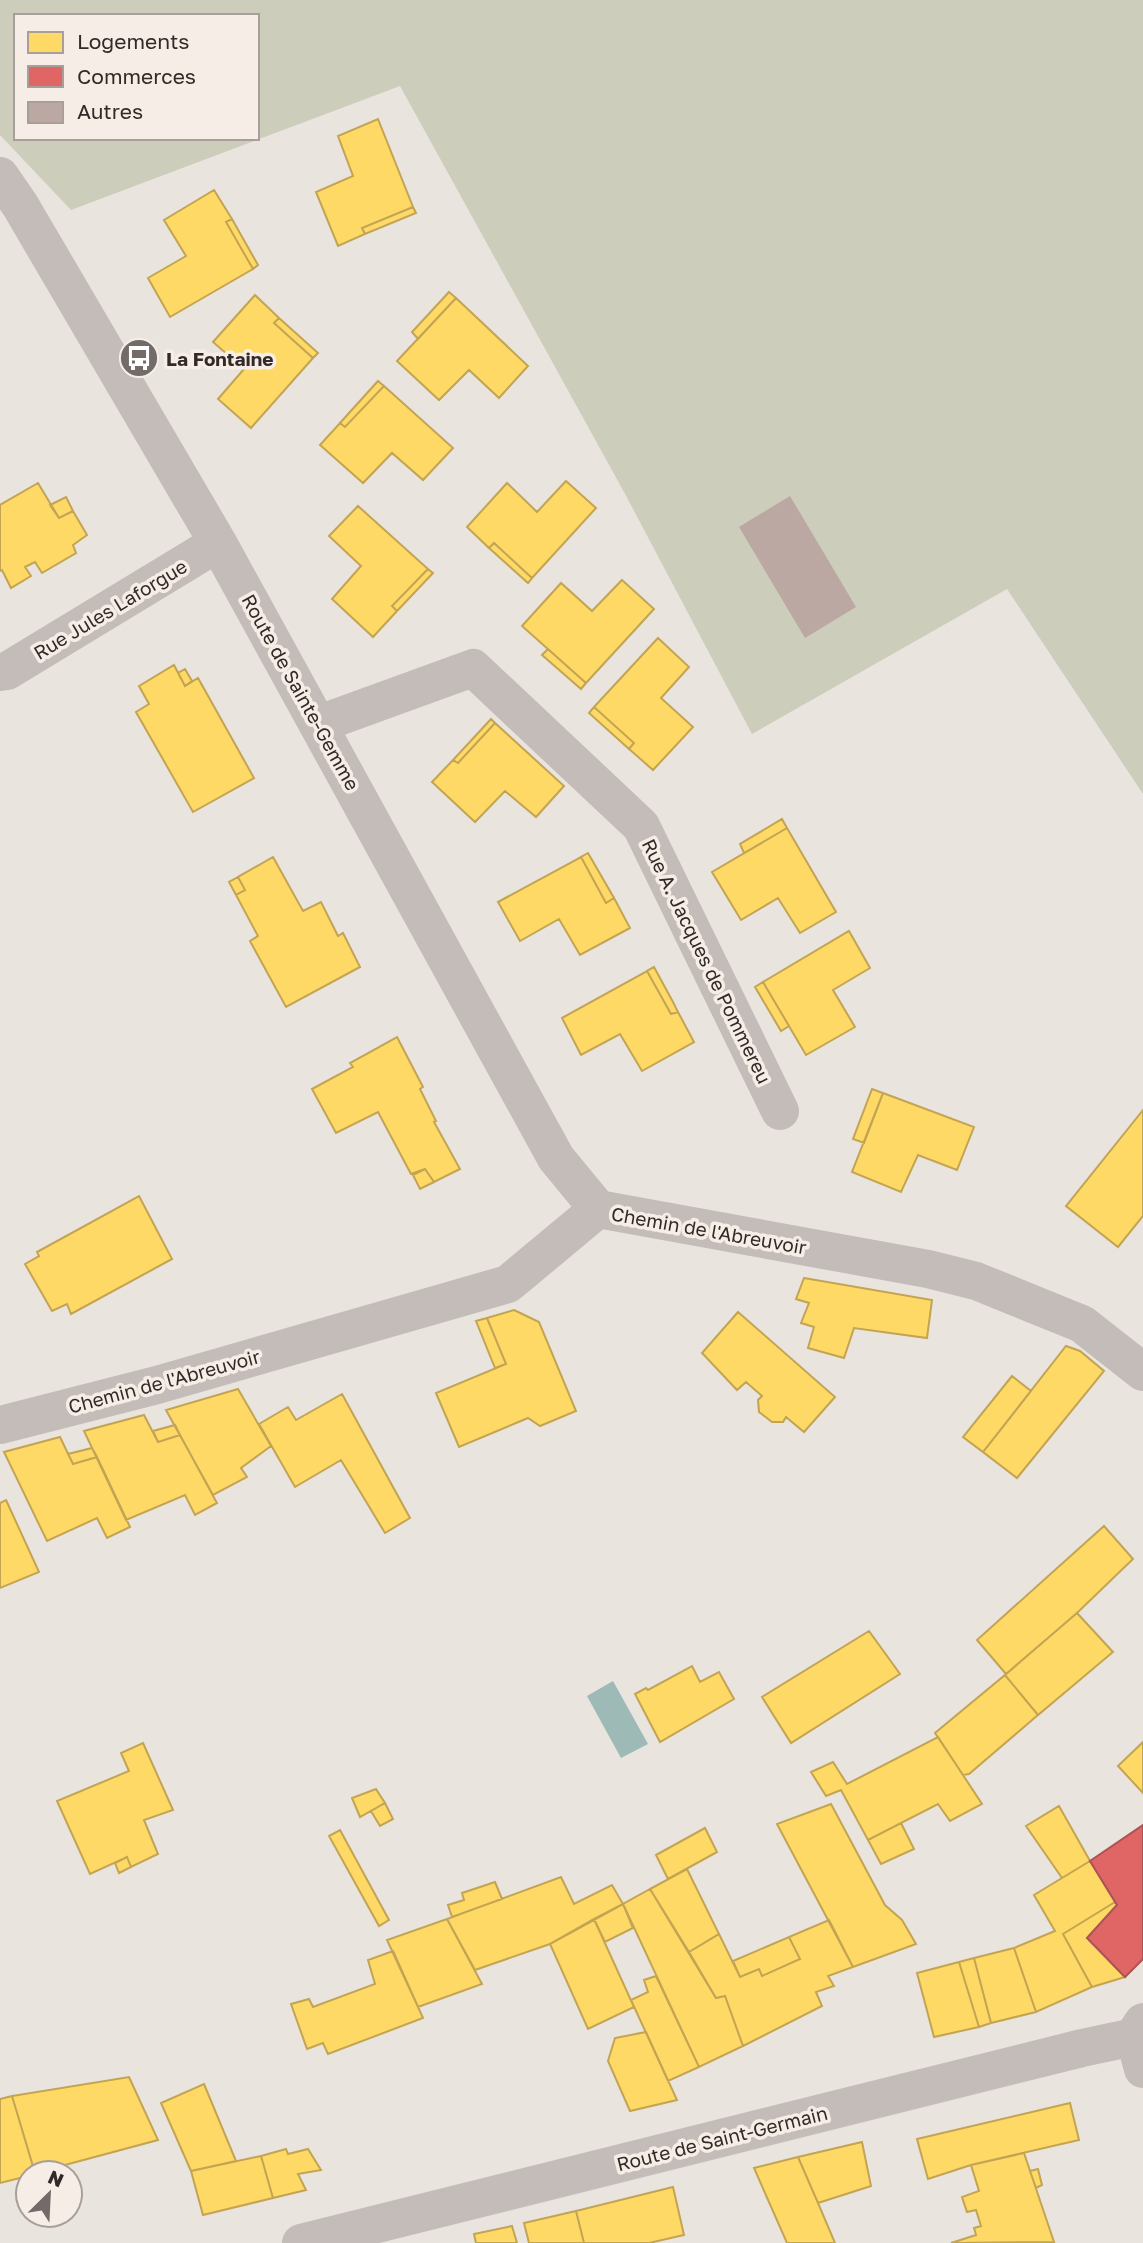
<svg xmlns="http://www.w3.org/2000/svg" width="1143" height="2243" viewBox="0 0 1143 2243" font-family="'Golos Text',sans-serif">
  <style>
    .green { fill: #cccdbb; fill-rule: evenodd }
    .water { fill: #9ebab6 }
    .homes { fill: #ffd966; stroke: #c2a453; stroke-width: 2 }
    .shops { fill: #e06666; stroke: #ac5453; stroke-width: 2 }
    .building { fill: #bca8a2 }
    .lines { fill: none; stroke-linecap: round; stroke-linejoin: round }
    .minor { stroke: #c3bcb9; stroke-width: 38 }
    .labels { text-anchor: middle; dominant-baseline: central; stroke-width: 7; stroke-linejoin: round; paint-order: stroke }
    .poi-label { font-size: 19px; font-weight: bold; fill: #332a28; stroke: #f6ede7; text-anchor: start }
    .street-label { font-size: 19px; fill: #332a28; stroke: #f6ede7 }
  </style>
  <rect width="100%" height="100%" fill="#eae4df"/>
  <path class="green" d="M0 0H1143V794L1007 589 752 734 624 492 400 86 71 210 0 135ZM16 16H257V138H16Z"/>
  <path class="water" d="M613 1681 648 1744 621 1758 587 1696Z"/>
  <path class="homes" d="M378 119 413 207 362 228 365 234 338 246 316 192 353 176 338 136Z
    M214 190 232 219 226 222 253 269 170 317 148 278 186 256 164 220Z
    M413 207 416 213 365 234 362 228Z
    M232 219 258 265 253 269 226 222Z
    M449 292 456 298 418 339 412 332Z
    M255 295 279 318 274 323 313 358 251 428 218 399 244 369 213 342Z
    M456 298 528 366 499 398 469 370 439 400 397 361Z
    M279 318 318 353 313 358 274 323Z
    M378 381 384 386 345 427 340 423Z
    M384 386 453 448 423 480 392 453 363 483 320 445 340 423 345 427Z
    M566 481 596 508 532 578 494 543 489 548 467 527 507 483 537 512Z
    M38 483 59 518 73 511 87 535 73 545 76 553 42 573 35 562 25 567 31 576 11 588 2 570 0 571V505Z
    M66 497 73 511 59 518 50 505Z
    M358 506 428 569 392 606 397 611 373 637 332 599 361 566 329 536Z
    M494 543 532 578 528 583 489 548Z
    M428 569 433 573 397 611 392 606Z
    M622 580 654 609 586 683 522 626 561 583 592 611Z
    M658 638 689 667 661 698 693 727 653 770 629 749 634 743 594 707Z
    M548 649 586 683 581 689 542 655Z
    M174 665 185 686 198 678 254 778 193 812 136 712 149 704 139 686Z
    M185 669 192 681 185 686 178 673Z
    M594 707 634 743 629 749 589 713Z
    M491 719 495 723 458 763 453 760Z
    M495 723 564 786 536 817 505 791 475 822 432 782 453 760 458 763Z
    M782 819 787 828 744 853 740 844Z
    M787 828 836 912 800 933 778 898 741 920 712 872Z
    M588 853 614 898 606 903 581 857Z
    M273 857 303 911 321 902 338 936 343 933 360 967 286 1007 250 941 258 936 236 895 245 890 238 877Z
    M581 857 606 903 614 898 630 928 580 955 559 919 520 941 498 902Z
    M238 877 245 890 236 895 229 882Z
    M849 931 870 968 833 990 855 1027 806 1055 763 982Z
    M654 967 673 1002 678 1012 671 1014 647 971Z
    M647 971 671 1014 678 1012 694 1042 642 1071 620 1034 581 1055 562 1018Z
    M763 982 789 1026 781 1031 755 987Z
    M397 1037 423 1087 420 1089 436 1121 434 1122 460 1169 434 1182 425 1169 411 1174 378 1112 336 1133 312 1089 353 1067 350 1063Z
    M872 1089 883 1093 864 1143 853 1139Z
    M883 1093 974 1127 957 1170 918 1155 901 1192 852 1172Z
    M1143 1110V1216L1118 1247 1066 1206Z
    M425 1169 434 1182 420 1189 413 1175Z
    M139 1196 172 1259 71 1314 67 1304 52 1311 25 1264 39 1256 37 1252Z
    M804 1278 932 1300 927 1338 854 1328 844 1358 808 1348 814 1327 801 1323 809 1303 796 1299Z
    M514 1310 539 1322 576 1411 540 1426 528 1418 459 1447 436 1393 506 1364 487 1318Z
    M738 1312 835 1397 804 1432 786 1417 783 1422H772L759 1412 758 1400 762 1396 746 1382 737 1390 702 1353Z
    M487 1318 506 1364 495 1368 476 1321Z
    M1066 1346 1080 1351 1104 1371 1017 1478 983 1452Z
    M1012 1376 1031 1391 983 1452 963 1437Z
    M238 1389 271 1446 241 1468 247 1477 213 1495 166 1410Z
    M342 1394 410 1518 385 1533 341 1460 295 1487 259 1424 288 1407 296 1420Z
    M144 1415 158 1442 180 1435 217 1503 195 1515 185 1495 126 1520 84 1431Z
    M175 1425 180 1435 158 1442 153 1431Z
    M60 1437 73 1464 97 1457 130 1527 107 1538 97 1518 47 1541 4 1452Z
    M92 1448 97 1457 73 1464 68 1454Z
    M6 1500 39 1572 0 1588V1503Z
    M1104 1526 1133 1559 1077 1613 1006 1674 977 1640Z
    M1077 1613 1113 1652 1038 1715 1005 1675Z
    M869 1631 900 1674 791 1743 762 1697Z
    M692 1666 700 1682 719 1672 734 1699 660 1742 635 1694 646 1688 648 1690Z
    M1005 1675 1038 1715 969 1774 963 1775 935 1733Z
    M938 1737 982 1804 950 1821 938 1804 868 1840 841 1790 826 1796 811 1772 833 1762 847 1784Z
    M1143 1742V1793L1118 1766Z
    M143 1743 173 1810 144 1820 158 1854 131 1867 127 1857 90 1874 57 1801 129 1771 121 1753Z
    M376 1789 385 1803 360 1817 352 1798Z
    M385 1803 393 1819 380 1826 371 1811Z
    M831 1804 885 1905 902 1920 916 1944 853 1967 777 1824Z
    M1059 1806 1090 1861 1062 1878 1026 1826Z
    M901 1823 914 1849 881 1864 868 1840Z
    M705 1828 717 1852 668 1879 656 1855Z
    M340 1830 389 1920 379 1926 329 1836Z
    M127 1857 131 1867 119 1873 115 1863Z
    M1090 1861 1115 1902 1063 1934 1092 1987 1036 2012 1014 1948 1055 1931 1034 1895Z
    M687 1869 719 1934 689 1952 650 1889Z
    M561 1877 574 1904 612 1885 623 1904 550 1944 475 1970 447 1919Z
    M495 1882 502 1899 452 1917 448 1905 464 1900 462 1893Z
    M650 1889 716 1998 725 1996 743 2046 699 2067 623 1904Z
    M1115 1902 1117 1905 1087 1938 1125 1977 1092 1987 1063 1934Z
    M623 1904 633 1928 605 1942 594 1919Z
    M447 1919 482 1984 418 2007 387 1940Z
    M594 1919 634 2007 588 2029 550 1944Z
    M829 1920 853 1967 828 1976 834 1986 816 1992 822 2006 743 2046 725 1996 716 1998 689 1952 719 1934 740 1977 759 1969 762 1976 800 1959 789 1937Z
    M789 1937 800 1959 762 1976 759 1969 740 1977 733 1961Z
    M1014 1948 1036 2012 991 2023 974 1958Z
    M393 1951 423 2018 328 2054 323 2043 307 2049 291 2004 309 1999 313 2007 375 1984 368 1960Z
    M974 1958 991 2023 979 2027 959 1962Z
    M959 1962 979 2027 934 2037 917 1973Z
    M656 1976 699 2067 668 2081 631 2000 648 1992 644 1980Z
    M646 2032 677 2100 630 2111 608 2061 615 2038Z
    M129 2077 158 2140 35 2173 12 2096Z
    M204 2084 236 2161 191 2171 161 2103Z
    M12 2096 35 2173H28V2176L0 2183V2099Z
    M1070 2103 1079 2140 971 2165 928 2179 917 2139Z
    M862 2142 871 2186 818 2203 798 2157Z
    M286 2149 288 2154 308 2149 321 2170 298 2174 306 2190 273 2198 261 2156Z
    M1024 2153 1054 2242 951 2243 976 2235 974 2228 981 2226 976 2210 967 2212 962 2197 979 2191 971 2165Z
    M261 2156 273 2198 203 2215 191 2171Z
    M798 2157 818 2203 835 2243H787L754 2168Z
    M1038 2169 1042 2185 1036 2188 1030 2171Z
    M673 2187 684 2235 649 2243H584L576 2211Z
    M576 2211 584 2243H529L524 2223Z
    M512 2226 517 2243H476L474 2234Z"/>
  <path class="shops" d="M1143 1825V1959L1125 1977 1087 1938 1117 1905 1090 1861Z"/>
  <path class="building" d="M790 496 856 607 805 638 739 527Z"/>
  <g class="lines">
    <path class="minor" d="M0 176 20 205 218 543 556 1158 598 1209
      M0 672 7 671 218 543
      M319 724 473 668 641 826 780 1111
      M598 1209 928 1269 976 1281 1082 1324 1143 1372
      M0 1425 157 1385 508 1284 598 1209
      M1143 2022 1134 2036 1143 2069
      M301 2243 1082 2048 1143 2035"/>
  </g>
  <defs>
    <g id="bus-disc" transform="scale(2.0125)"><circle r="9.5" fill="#736b68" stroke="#f6ede7"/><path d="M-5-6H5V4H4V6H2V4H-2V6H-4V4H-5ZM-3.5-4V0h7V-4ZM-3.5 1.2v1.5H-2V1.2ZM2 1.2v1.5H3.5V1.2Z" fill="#fff"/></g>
  </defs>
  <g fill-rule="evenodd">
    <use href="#bus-disc" x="139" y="358"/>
  </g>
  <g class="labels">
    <g class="poi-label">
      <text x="166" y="358">La Fontaine</text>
    </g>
    <g class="street-label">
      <text transform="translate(110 609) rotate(-31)">Rue Jules Laforgue</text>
      <text transform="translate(301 692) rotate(61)">Route de Sainte-Gemme</text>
      <text transform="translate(707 961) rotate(64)">Rue A. Jacques de Pommereu</text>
      <text transform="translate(709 1230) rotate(10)">Chemin de l'Abreuvoir</text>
      <text transform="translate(164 1381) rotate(-15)">Chemin de l'Abreuvoir</text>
      <text transform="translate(722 2138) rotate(-14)">Route de Saint-Germain</text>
    </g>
  </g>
  <rect x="14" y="14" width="245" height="126" fill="#f6ede7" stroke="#a89f9b" stroke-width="2"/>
  <rect x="28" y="32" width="35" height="21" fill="#ffd966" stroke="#a89f9b" stroke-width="2"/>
  <text x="77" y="49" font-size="21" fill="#332a28">Logements</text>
  <rect x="28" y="66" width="35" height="21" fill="#e06666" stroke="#a89f9b" stroke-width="2"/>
  <text x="77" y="84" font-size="21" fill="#332a28">Commerces</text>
  <rect x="28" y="102" width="35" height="21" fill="#bca8a2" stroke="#a89f9b" stroke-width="2"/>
  <text x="77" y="119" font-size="21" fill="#332a28">Autres</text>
  <g transform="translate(49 2194) rotate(24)"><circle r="33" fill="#f6ede7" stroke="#a89f9b" stroke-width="2"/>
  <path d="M0-5L12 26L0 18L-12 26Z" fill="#736b68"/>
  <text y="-10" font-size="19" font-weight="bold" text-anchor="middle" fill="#332a28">N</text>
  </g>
</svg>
